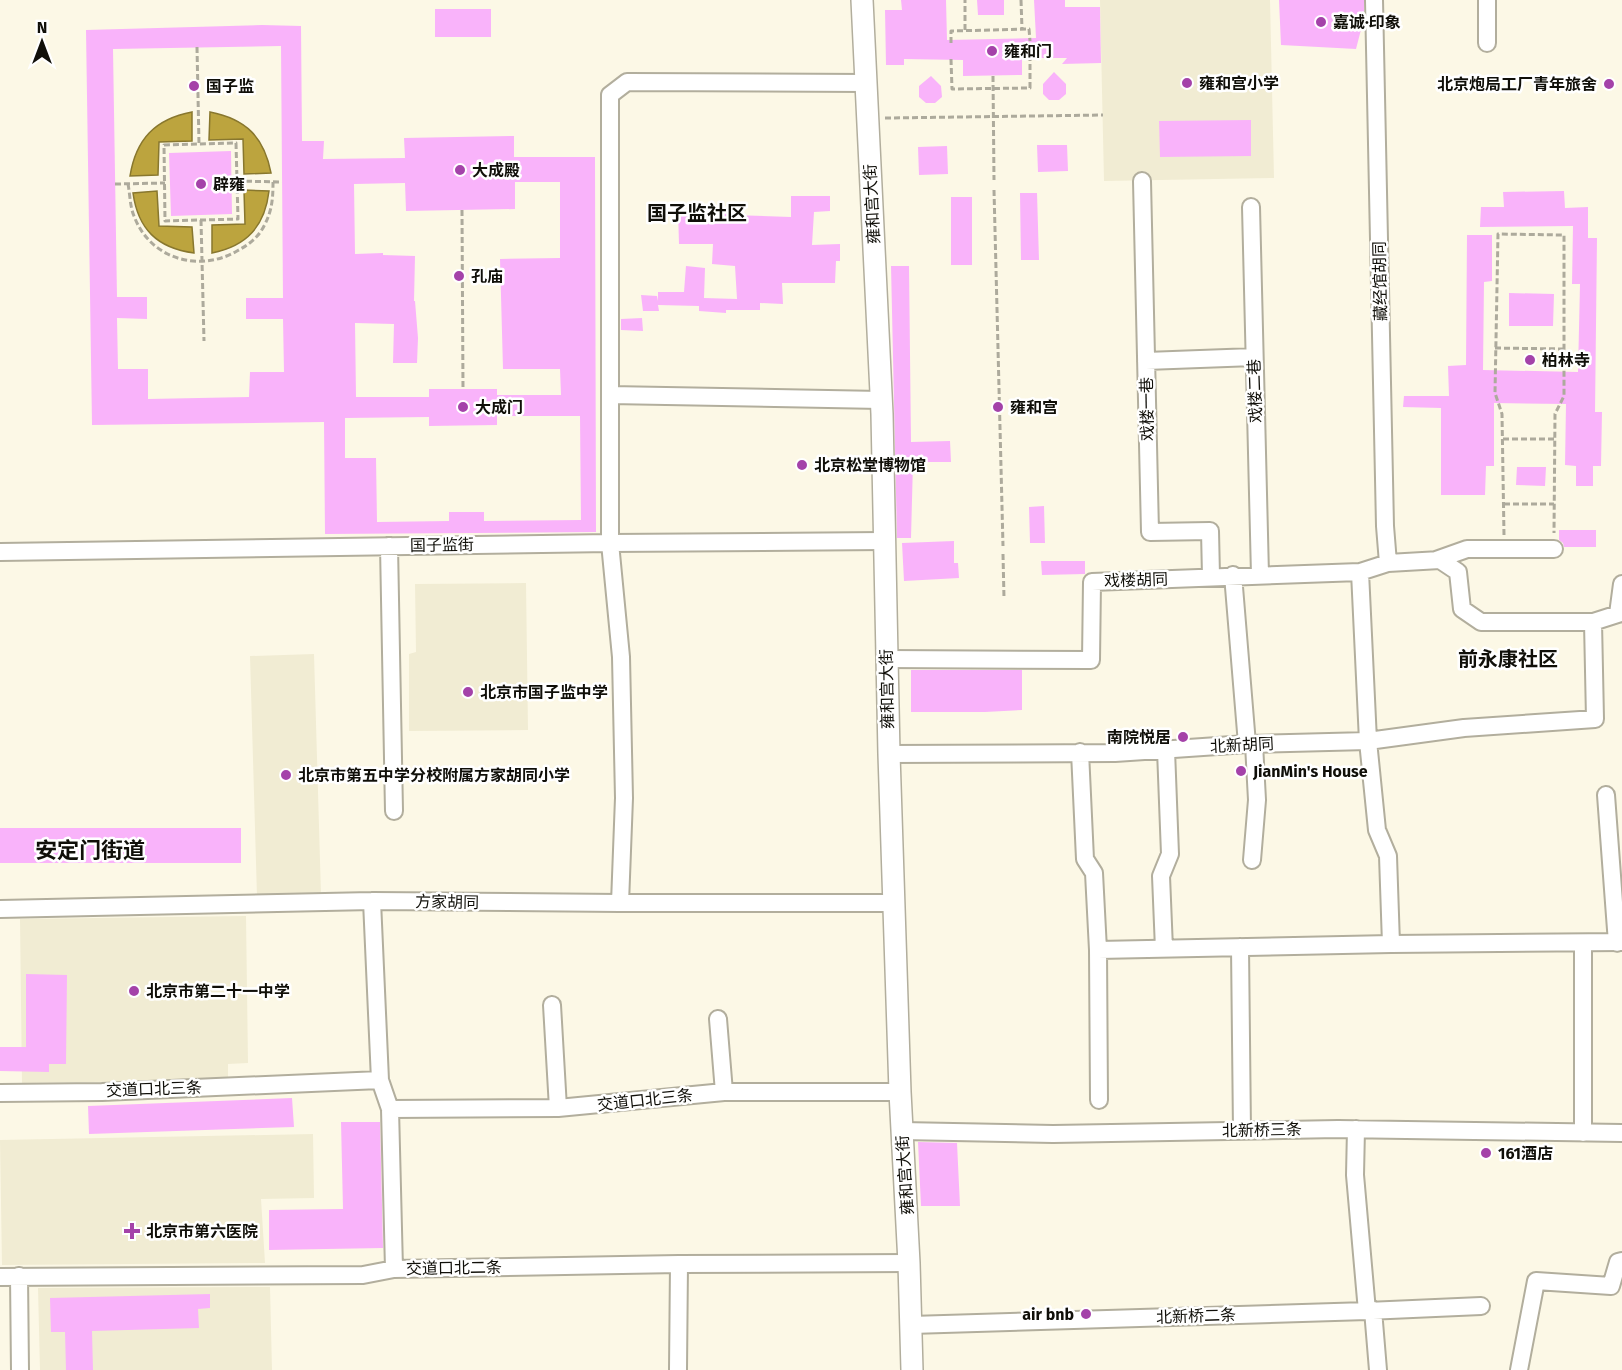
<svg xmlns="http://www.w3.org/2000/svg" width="1622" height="1370" viewBox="0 0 1622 1370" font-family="'Fira Sans','Noto Sans SC',sans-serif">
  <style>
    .built { fill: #f1ecd3 }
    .water { fill: #bca43e; stroke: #88772e; stroke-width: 1.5 }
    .building { fill: #f9b3fa; fill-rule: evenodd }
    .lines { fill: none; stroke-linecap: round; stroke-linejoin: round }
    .minor-casing { stroke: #b2ae9d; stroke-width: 20 }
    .major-casing { stroke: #b2ae9d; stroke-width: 24 }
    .path { stroke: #adaa9c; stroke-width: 3; stroke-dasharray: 6 3; stroke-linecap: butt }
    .minor { stroke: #fff; stroke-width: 16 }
    .major { stroke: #fff; stroke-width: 21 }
    .poi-dot { fill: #a442a9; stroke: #fff; stroke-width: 2 }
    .labels { text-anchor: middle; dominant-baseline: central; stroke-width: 5; stroke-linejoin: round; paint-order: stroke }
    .poi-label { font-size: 16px; font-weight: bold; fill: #100f09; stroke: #fff; text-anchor: start }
    .street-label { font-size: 16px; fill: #100f09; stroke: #fff }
    .quarter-label { font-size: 20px; font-weight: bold; fill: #100f09; stroke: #fff }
    .district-label { font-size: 22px; font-weight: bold; fill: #100f09; stroke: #fff }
  </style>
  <rect width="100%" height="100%" fill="#fcf8e6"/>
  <path class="built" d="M1100 0H1270L1274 178 1104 181Z
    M526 583 528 730 409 731V654L416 652 415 584Z
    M314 654 321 895 257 897 250 656Z
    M246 916 248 1063 228 1064V1080L22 1083 20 919Z
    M313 1134 314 1198 261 1199 265 1263 2 1265 0 1140Z
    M270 1287 272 1370H40L38 1288Z"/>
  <path class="water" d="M192 112V141L159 142 158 175 130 176C136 139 155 119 192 112Z
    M210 112C246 119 264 137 271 173L244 174 243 139 209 140Z
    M244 190 269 191C265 226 247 246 212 253V225L245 224Z
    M157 191 159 226 192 227 194 253C157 248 138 229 133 193Z"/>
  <path class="building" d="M901 0H946L947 40 1036 38 1034 0H1065V7H1100L1101 63 1062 64 1067 58H1022V75L963 76V60L904 59V65H886L885 10H902Z
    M977 0H1004V15H978Z
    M1279 0H1364V18L1356 49 1281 45Z
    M435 9H491V37H435Z
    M262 25 301 26 302 141H324L323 159 405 158 404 138 514 136V157H595L596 532 325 534 324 422 92 425 86 30ZM281 46 283 298H246V319H283L284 372H250L249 397 148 399V369H118L117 318 147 319V297H117L113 49ZM515 182H560V258L500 259 503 369H560L561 395H497V389H429V397H356L355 323 394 324 393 363H417L418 338 415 301H414L415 256 383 255V253L355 254 354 184 405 183 406 211 515 209ZM497 416H580L581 520 484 521V512H449V521L377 522 376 458H345V418L429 417V426L497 425Z
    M1054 72 1066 84V94L1059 100H1049L1043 94V84Z
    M931 76 941 86 942 97 935 103H926L919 97V86Z
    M1251 120V156L1160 157 1159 121Z
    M1037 145H1067L1068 171 1038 172Z
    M947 146 948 174 919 175 918 147Z
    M231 151 232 214 171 216 169 153Z
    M1564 191 1565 208 1588 207V238H1597L1595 412H1602L1601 466H1593V486H1576V466L1565 465 1566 404 1494 403V466H1486L1485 495H1441V408L1403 407 1404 396H1449L1448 366 1466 365 1467 235H1492V281L1484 282 1483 370 1578 372 1580 284H1572L1573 226 1480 227 1481 207H1504L1503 192Z
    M1020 193H1037L1039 260H1021Z
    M791 196H830V211L814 212 812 245 840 244V261H836L835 283H782L783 304 760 303V310H726V313L699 311V306L658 305 659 311H643L641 295 657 296 658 301V292H684L686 266 705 268 704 298 737 299 735 266 712 264 713 244H679L678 210 700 209V207L732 208V215L791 217Z
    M951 197H972V265H951Z
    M891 266H909L911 442 950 441 951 462H913L911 538H897Z
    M1509 293 1554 294 1553 326H1509Z
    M642 318 643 331 621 330V319Z
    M1517 467H1546L1545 486 1516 485Z
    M1044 506 1045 543H1030L1029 507Z
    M1559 530H1596V547H1564L1563 543 1559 540Z
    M954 541V563H958L959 578 904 581 902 543Z
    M1041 561H1085V574L1042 575Z
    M911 670H1022V710L985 712H911Z
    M0 828H241V863H0Z
    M26 974 67 975 66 1064H49V1072L0 1071V1047H26Z
    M292 1098 294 1127 89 1134 88 1106Z
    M341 1122H380L383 1248 269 1250V1210L343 1209Z
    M918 1142 957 1143 960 1206H921Z
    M210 1294V1308L198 1309 199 1328 92 1331 93 1370H66L65 1332H51L50 1298Z"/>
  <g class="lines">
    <g class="minor-casing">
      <path id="minor" d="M1374 0 1385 526 1388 563
        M1487 0V43
        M1142 181 1150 532 1210 531 1211 576
        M1251 207 1260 575
        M1146 361 1254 357
        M610 395 881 400
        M389 546 394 811
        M0 552 610 543 884 541
        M1436 560 1467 549H1554
        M1360 572 1368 741 1377 830 1388 856 1391 944
        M1233 575 1247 744
        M1593 622 1618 614 1622 584
        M887 659 1091 660 1092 582 1360 572 1388 563 1440 560 1458 572 1462 609 1481 622H1593L1595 719 1464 728 1368 741 1247 744 1115 753 889 754
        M1080 752 1085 859 1094 873 1098 950
        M1606 795 1617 943
        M1252 860 1257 800 1254 744
        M372 901 380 1080 390 1109 394 1269
        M620 903 624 798 621 657 610 543V95L627 82 867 83
        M0 909 372 901 620 903H893
        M1240 947 1242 1131
        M1164 949 1161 876 1170 854 1166 750
        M552 1005 558 1108
        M718 1019 724 1092
        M0 1093 102 1092 380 1080
        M1099 1100 1098 950 1391 944 1622 942
        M390 1109 558 1108 724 1092H900
        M1356 1129 1355 1175 1367 1311
        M902 1131 1053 1134 1338 1129 1622 1133
        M1583 1133V943
        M19 1276 20 1370
        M0 1277 363 1275 394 1269 679 1264 909 1263
        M1373 1310 1378 1370
        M911 1325 1367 1311 1481 1306
        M678 1370 679 1264
        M1519 1370 1536 1281 1611 1286 1618 1262 1622 1261"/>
    </g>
    <g class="major-casing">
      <path id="major" d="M862 0 882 414 889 754 900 1092 909 1263 912 1370"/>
    </g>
    <path class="path" d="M1021 0 1022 29
      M965 30V0
      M951 43V31L1029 29 1030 41
      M197 47 199 144
      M951 59 952 89 1030 88V58
      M993 76 994 180
      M885 118 1103 115
      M236 143 238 219 165 221 164 145Z
      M237 181 282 182
      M115 184 165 183
      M128 184C130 194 130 207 134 216 150 259 199 273 237 251 248 245 258 238 264 226 272 211 273 199 273 182
      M994 190 1003 546
      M462 210 463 389
      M201 220 204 341
      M1495 348 1564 349
      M1503 439H1555
      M1504 504H1554
      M1504 535 1502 414 1495 393 1498 234 1564 235V396L1555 414 1554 533
      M1003 554 1004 598"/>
    <use href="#minor" class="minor"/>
    <use href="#major" class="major"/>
  </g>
  <g class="poi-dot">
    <circle cx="1321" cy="22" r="6"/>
    <circle cx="992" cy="51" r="6"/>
    <circle cx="1187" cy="83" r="6"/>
    <circle cx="1609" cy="84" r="6"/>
    <circle cx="194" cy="86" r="6"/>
    <circle cx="460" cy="170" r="6"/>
    <circle cx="201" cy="184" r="6"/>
    <circle cx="459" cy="276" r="6"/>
    <circle cx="1530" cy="360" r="6"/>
    <circle cx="463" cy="407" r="6"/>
    <circle cx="998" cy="407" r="6"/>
    <circle cx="802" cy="465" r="6"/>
    <circle cx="468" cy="692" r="6"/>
    <circle cx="1183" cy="737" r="6"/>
    <circle cx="1241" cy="771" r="6"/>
    <circle cx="286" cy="775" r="6"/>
    <circle cx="134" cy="991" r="6"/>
    <circle cx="1486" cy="1153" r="6"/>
    <path d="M129 1222h6v6h6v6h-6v6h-6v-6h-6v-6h6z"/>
    <circle cx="1086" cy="1314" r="6"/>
  </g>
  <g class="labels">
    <g class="poi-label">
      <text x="1333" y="22">嘉诚·印象</text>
      <text x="1004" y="51">雍和门</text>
      <text x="1199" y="83">雍和宫小学</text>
      <text x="1597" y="84" text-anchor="end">北京炮局工厂青年旅舍</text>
      <text x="206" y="86">国子监</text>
      <text x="472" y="170">大成殿</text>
      <text x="213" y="184">辟雍</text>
      <text x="471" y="276">孔庙</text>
      <text x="1542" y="360">柏林寺</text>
      <text x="475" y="407">大成门</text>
      <text x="1010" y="407">雍和宫</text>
      <text x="814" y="465">北京松堂博物馆</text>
      <text x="480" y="692">北京市国子监中学</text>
      <text x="1171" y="737" text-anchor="end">南院悦居</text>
      <text x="1253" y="771">JianMin's House</text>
      <text x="298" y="775">北京市第五中学分校附属方家胡同小学</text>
      <text x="146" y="991">北京市第二十一中学</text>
      <text x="1498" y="1153">161酒店</text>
      <text x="146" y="1231">北京市第六医院</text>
      <text x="1074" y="1314" text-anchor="end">air bnb</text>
    </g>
    <g class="street-label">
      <text transform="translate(872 204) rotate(-93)">雍和宫大街</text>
      <text transform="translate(1380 281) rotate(-91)">藏经馆胡同</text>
      <text transform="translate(1255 391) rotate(-92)">戏楼二巷</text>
      <text transform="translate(1147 409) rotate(-91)">戏楼一巷</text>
      <text transform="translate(442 545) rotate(-1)">国子监街</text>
      <text transform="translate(1136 580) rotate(-2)">戏楼胡同</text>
      <text transform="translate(887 689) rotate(-91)">雍和宫大街</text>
      <text transform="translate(1242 745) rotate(-3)">北新胡同</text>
      <text transform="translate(447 902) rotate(1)">方家胡同</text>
      <text transform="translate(154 1089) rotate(-2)">交道口北三条</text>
      <text transform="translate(645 1100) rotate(-6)">交道口北三条</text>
      <text transform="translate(1262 1130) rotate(-1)">北新桥三条</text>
      <text transform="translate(905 1175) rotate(-94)">雍和宫大街</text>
      <text transform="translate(454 1268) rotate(-1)">交道口北二条</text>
      <text transform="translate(1196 1316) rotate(-2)">北新桥二条</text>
    </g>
    <g class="quarter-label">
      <text x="697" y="213">国子监社区</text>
      <text x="1508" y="659">前永康社区</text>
    </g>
    <g class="district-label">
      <text x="90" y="850">安定门街道</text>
    </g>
  </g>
  <g transform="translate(42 42)" stroke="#ffffff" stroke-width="4.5" paint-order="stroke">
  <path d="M0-4.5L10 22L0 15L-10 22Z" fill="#100f09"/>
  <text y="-9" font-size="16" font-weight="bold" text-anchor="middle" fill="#100f09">N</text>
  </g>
</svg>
